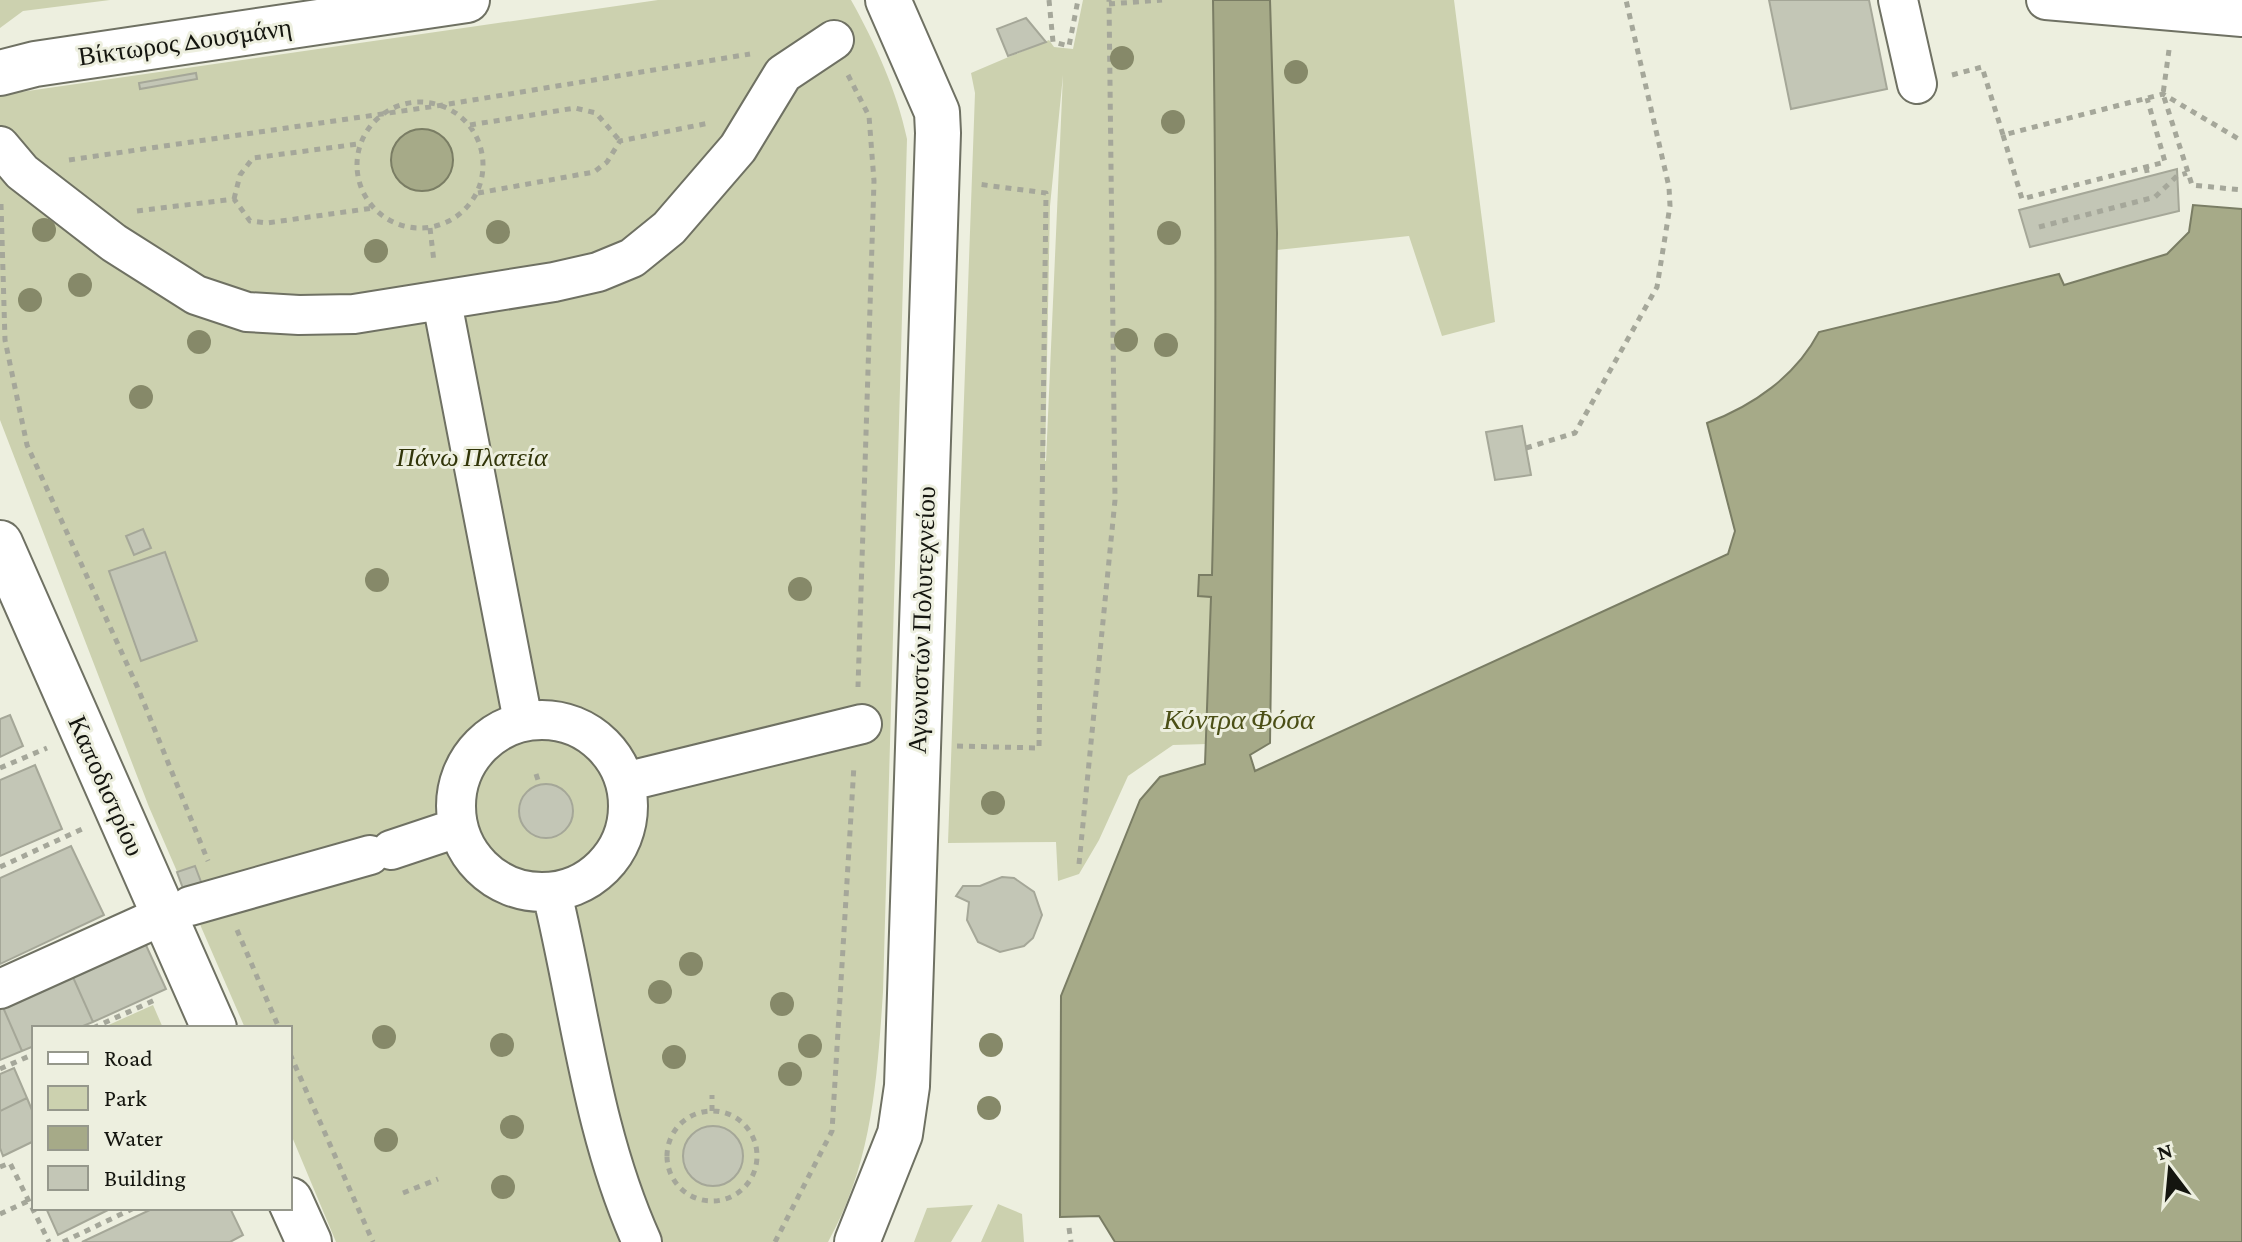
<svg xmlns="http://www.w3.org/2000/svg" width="2242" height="1242" viewBox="0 0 2242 1242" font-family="'Crimson Pro',serif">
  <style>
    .green { fill: #ccd1af; fill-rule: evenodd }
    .water { fill: #a6aa88; stroke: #7a7d64; stroke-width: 2 }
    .building { fill: #c3c6b6; stroke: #a5a798; stroke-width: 2 }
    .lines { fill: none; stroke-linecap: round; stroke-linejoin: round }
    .street-casing { stroke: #6f7163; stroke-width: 42 }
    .secondary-casing { stroke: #6f7163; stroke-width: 48 }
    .path { stroke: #a5a79a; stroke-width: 5; stroke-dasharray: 6 6; stroke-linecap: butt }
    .street { stroke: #fff; stroke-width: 38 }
    .secondary { stroke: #fff; stroke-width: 44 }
    .tree { fill: #868969 }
    .labels { text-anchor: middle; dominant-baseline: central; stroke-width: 6; stroke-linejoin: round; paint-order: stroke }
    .street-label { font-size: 26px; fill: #14150f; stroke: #edefdf }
    .park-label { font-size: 26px; font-style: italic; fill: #313509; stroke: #edefdf }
    .water-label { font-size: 28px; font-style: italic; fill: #4b4f16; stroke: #edefdf }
  </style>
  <rect width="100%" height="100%" fill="#edefdf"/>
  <path class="green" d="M0 0H110L23 11 0 28Z
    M658 0H851C875 43 897 91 907 139L883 992C877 1081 872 1163 828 1242H336L290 1132V1028H245L149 807 0 420V95Z
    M1083 0H1213C1216 192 1217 383 1212 575H1199L1198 595 1211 597 1207 744 1173 745 1128 776 1099 840 1079 874 1058 881 1056 842 948 843 975 93 971 73 1049 40 1054 47 1073 49ZM1063 75 1046 461H1045L1050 206Z
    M1270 0H1454L1495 322 1442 336 1409 236 1277 250Z
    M153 1005 163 1028H102Z
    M998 1204 1022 1214 1024 1242H981Z
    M973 1205 951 1242H914L927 1208Z"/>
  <path class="water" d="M1213 0H1270L1277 233 1270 743 1250 755 1255 771 1728 554 1735 531 1707 423C1753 406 1796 376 1819 332L2059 274 2064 285 2167 254 2189 232 2193 205 2242 209V1242H1115L1099 1216 1060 1217 1061 996 1140 800 1160 777 1205 764 1211 597 1198 596 1199 575H1212C1217 383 1216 192 1213 0Z
    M391 160a31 31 0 1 1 62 0a31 31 0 1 1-62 0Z"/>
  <path class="building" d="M1769 0H1869L1887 89 1791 109Z
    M1769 0H1869L1887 89 1791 109Z
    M1026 18 1046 42 1008 56 997 29Z
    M196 73 197 79 140 89 139 83Z
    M2177 169 2179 211 2030 247 2019 210Z
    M1522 426 1531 475 1495 480 1486 432Z
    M143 529 151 548 134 555 126 536Z
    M165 552 197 641 141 661 109 571Z
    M10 715 23 746 0 757V719Z
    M35 765 62 829 0 856V780Z
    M519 811a27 27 0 1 1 54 0a27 27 0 1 1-54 0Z
    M71 846 104 915 0 964V878Z
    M195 866 206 895 188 902 177 872Z
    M1002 877 1014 878 1034 892 1042 915 1033 938 1024 946 1000 952 978 942 967 920 969 902 956 896 963 886H980Z
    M145 943 166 989 93 1022 72 975Z
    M72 975 93 1022 78 1028H34V1046L22 1051 2 1005Z
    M2 1005 22 1051 0 1060V1006Z
    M14 1068 27 1098 0 1111V1074Z
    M27 1098 34 1115V1141L3 1156 0 1148V1111Z
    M683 1156a30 30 0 1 1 60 0a30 30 0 1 1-60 0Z
    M46 1208H112L58 1235Z
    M154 1208H230L243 1235 230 1242H82Z"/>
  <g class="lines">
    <g class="street-casing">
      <path id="street" d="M1898 0 1917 84
        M2046 0 2242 17
        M0 146 22 172 114 243 196 295 247 312 299 315 354 314 554 282 598 272 632 258 669 228 738 148 783 74 834 40
        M442 302 523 721
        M456 806a86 86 0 1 1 172 0a86 86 0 1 1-172 0Z
        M625 782 862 724
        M391 850 457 828
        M552 893C580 1009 592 1132 642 1242
        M190 906 370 855
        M0 989 164 915"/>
    </g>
    <g class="secondary-casing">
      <path id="secondary" d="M0 73 35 64 467 0
        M0 543 214 1028
        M290 1200 309 1242
        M857 1242 900 1134 907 1086 938 133 937 112 888 0"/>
    </g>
    <path class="path" d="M1049 0 1053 42 1069 46 1078 0
      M1109 4 1162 0
      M2169 50 2163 94 2192 185 2242 190
      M848 75 869 116 874 181 858 687
      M1952 75 1982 67 2003 135 2163 94 2242 141
      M357 165a63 63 0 1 1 126 0a63 63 0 1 1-126 0Z
      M470 125 575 108 596 113 620 141
      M2003 135 2022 199 2165 162 2147 98
      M69 160 443 105 750 54
      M2146 167 2148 177
      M478 193 594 172 607 162 620 141 709 123
      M234 199 240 175 253 158 358 144
      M1 204 5 340 27 445 137 686 208 861
      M137 211 234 199 250 221 267 223 373 208
      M2039 227 2155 197 2177 176 2187 173
      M430 228 434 262
      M1526 448 1575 433 1657 287 1670 206 1669 187 1626 0
      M957 746 1039 748 1046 193 977 184
      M0 768 47 748
      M536 774 539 783
      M1079 864 1115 500 1109 0
      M0 867 82 829
      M237 930 279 1028
      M93 1028 157 999
      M290 1054 373 1242
      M0 1069 34 1054
      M712 1111V1095
      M667 1156a45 45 0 1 1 90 0a45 45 0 1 1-90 0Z
      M0 1167 10 1163 49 1242
      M403 1193 438 1179
      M0 1214 28 1201
      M1069 1228 1071 1242
      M63 1242 134 1208
      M775 1242 832 1131 854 765"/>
    <use href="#street" class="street"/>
    <use href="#secondary" class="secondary"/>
  </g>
  <g class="tree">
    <circle cx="1122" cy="58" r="12"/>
    <circle cx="1296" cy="72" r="12"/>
    <circle cx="1173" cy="122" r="12"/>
    <circle cx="44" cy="230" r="12"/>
    <circle cx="498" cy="232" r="12"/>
    <circle cx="1169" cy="233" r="12"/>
    <circle cx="376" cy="251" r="12"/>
    <circle cx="80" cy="285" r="12"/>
    <circle cx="30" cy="300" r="12"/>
    <circle cx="1126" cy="340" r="12"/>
    <circle cx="199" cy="342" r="12"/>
    <circle cx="1166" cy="345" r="12"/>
    <circle cx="141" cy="397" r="12"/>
    <circle cx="377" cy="580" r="12"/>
    <circle cx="800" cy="589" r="12"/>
    <circle cx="993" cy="803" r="12"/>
    <circle cx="691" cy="964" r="12"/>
    <circle cx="660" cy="992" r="12"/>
    <circle cx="782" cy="1004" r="12"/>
    <circle cx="384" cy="1037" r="12"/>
    <circle cx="502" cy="1045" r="12"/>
    <circle cx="991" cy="1045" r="12"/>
    <circle cx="810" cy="1046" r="12"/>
    <circle cx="674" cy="1057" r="12"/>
    <circle cx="790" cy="1074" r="12"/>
    <circle cx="989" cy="1108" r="12"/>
    <circle cx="512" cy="1127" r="12"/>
    <circle cx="386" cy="1140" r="12"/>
    <circle cx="503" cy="1187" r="12"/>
  </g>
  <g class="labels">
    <g class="street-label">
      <text transform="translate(185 42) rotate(-8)">Βίκτωρος Δουσμάνη</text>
      <text transform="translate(922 620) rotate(-88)">Αγωνιστών Πολυτεχνείου</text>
      <text transform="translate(106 786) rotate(66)">Καποδιστρίου</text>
    </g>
    <g class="park-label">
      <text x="472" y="457">Πάνω Πλατεία</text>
    </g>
    <g class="water-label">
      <text x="1239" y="719">Κόντρα Φόσα</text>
    </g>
  </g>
  <rect x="32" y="1026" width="260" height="184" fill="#edefdf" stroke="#96988c" stroke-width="2"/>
  <rect x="48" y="1052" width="40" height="12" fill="#ffffff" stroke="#96988c" stroke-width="2"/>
  <text x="104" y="1066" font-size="24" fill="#14150f">Road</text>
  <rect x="48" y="1086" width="40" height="24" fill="#ccd1af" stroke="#96988c" stroke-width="2"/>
  <text x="104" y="1106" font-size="24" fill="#14150f">Park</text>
  <rect x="48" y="1126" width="40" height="24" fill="#a6aa88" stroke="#96988c" stroke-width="2"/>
  <text x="104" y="1146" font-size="24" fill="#14150f">Water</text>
  <rect x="48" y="1166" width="40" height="24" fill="#c3c6b6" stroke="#96988c" stroke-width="2"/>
  <text x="104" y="1186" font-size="24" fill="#14150f">Building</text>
  <g transform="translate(2170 1170) rotate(344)" stroke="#edefdf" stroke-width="6" paint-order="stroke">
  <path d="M0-6L14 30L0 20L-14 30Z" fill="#14150f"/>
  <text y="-12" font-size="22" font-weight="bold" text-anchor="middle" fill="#14150f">N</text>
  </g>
</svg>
